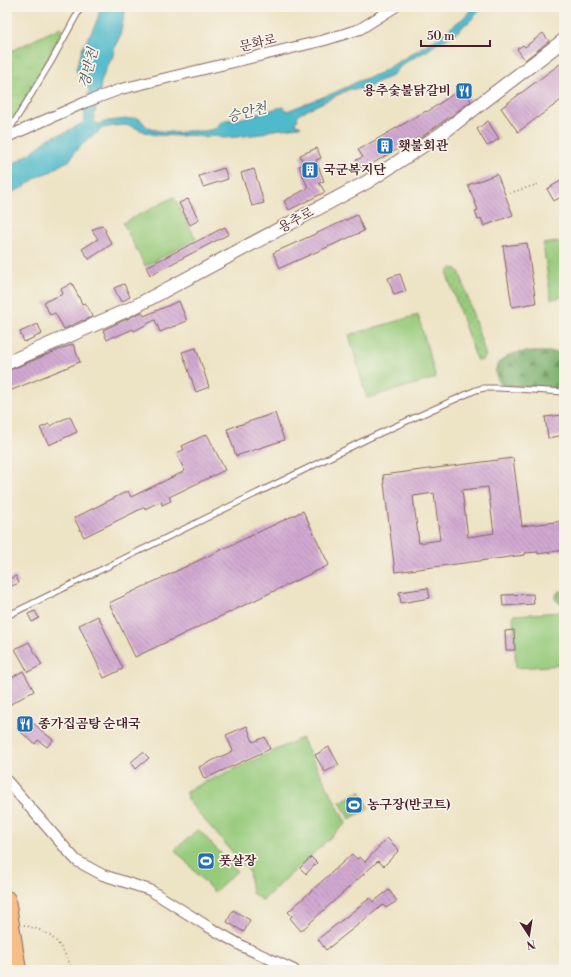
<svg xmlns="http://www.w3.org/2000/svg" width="571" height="977" viewBox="0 0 571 977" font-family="'Libre Bodoni','Noto Serif KR',serif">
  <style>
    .grass { fill: url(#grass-dots); stroke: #707554 }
    .forest { fill: url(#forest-firs); stroke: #62674c }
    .park { fill: url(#park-tufts); stroke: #707554 }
    .pitch { fill: #97cb7c; stroke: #707554 }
    .water { fill: #4fbacb; stroke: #4c6c7b }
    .building { fill: url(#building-back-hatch); fill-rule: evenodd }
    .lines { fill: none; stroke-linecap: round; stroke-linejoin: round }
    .service-casing { stroke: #836461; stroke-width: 7 }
    .minor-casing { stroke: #836461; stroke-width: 12 }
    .tertiary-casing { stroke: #836461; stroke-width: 15 }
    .primary-casing { stroke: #836461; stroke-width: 18 }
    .path { stroke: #836461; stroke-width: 1.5; stroke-dasharray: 1 3; stroke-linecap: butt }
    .service { stroke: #fff; stroke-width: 5 }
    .minor { stroke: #fff; stroke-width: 10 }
    .tertiary { stroke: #fff; stroke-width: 13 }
    .primary { stroke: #f6be87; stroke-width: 16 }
    .labels { text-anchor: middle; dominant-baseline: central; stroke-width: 3.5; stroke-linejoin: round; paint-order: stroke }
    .street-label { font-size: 13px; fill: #4a1f2b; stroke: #f7f3e8 }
    .poi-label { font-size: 13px; font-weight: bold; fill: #4a1f2b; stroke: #f7f3e8; text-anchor: start }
    .water-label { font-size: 14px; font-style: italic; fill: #4c5563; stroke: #f7f3e8 }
  </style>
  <defs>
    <pattern id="grass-dots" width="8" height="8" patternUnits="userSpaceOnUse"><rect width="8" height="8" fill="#97cb7c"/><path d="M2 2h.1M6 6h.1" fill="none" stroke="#84ae6b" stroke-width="1.8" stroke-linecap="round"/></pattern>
    <pattern id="forest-firs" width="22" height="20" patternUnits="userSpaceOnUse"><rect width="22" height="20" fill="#79af6c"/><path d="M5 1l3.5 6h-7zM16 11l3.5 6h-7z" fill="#658e59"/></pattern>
    <pattern id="park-tufts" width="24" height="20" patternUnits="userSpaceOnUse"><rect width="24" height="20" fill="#97cb7c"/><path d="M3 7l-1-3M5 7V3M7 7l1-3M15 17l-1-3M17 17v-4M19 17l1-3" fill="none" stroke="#84ae6b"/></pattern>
    <pattern id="building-back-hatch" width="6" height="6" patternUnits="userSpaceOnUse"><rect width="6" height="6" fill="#d2a9d1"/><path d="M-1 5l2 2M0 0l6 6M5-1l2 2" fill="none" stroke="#ac89aa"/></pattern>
  </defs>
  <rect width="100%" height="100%" fill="#f7f3e8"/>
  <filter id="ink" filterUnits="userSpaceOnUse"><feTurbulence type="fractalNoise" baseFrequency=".025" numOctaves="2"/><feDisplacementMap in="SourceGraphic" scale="8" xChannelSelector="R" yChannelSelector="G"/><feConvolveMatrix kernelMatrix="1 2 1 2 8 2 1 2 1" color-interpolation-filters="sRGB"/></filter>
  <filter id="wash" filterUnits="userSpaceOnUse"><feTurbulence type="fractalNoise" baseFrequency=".012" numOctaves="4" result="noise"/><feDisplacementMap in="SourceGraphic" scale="16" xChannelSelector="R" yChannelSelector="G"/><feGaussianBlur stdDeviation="0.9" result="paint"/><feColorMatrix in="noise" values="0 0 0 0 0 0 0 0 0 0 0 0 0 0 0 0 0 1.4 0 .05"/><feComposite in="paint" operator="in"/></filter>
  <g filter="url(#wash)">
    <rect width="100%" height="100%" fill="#ede3c5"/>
    <path class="grass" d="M452 268 457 269 460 273 486 356C484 360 481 361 477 360L476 359 448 277C447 272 448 270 452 268Z"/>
    <path class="forest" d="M525 352H564V389L503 385C499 383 498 380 496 375 495 368 497 365 501 361 509 353 515 353 525 352Z
      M560 591H564V603H559L555 599 557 593Z"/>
    <path class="park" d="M61 27 63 30 16 116 7 124V53Z"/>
    <path class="pitch" d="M174 197 196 239 145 266 123 223Z
      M564 241V297L551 299 543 244Z
      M418 315 436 378 367 398 349 335Z
      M563 612 564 665 516 668 513 615Z
      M302 738 346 823 263 900 260 899 252 893 249 871 188 801 186 791Z
      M360 791 369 809 349 819 340 802Z
      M198 829 237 871 214 892 175 850Z"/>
    <path class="water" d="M100 7H126L120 36 114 48 113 56 106 69 101 82 100 91 94 116V122L99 124 108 121 136 118 141 120 146 126 151 129 160 131 179 133 187 131H205L214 129 217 127 222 121 225 120 238 119 251 116 278 108 284 107 287 111 336 92 359 81 380 73 436 39 462 19 469 12 471 7H484L468 23 465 24 461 29 457 32 454 35 438 43 427 51 406 62 400 67 392 76 379 81 364 90 363 91 361 89H350L301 113 297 117 298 120 295 122V124L300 125 301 126 299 127 274 130H272L260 134 237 137 223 138 215 136 205 137 189 135 181 136 156 135 148 133 131 126 124 125 113 126 103 128 82 144 75 152 69 161 62 164 52 171 41 175 33 180 24 187 13 192 7 197V168L32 152 48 139 54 136 65 133 69 130 83 123 89 89C86 81 77 77 76 69L83 47 94 27 98 18Z"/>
    <g id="blocks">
      <path class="building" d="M543 33 549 41 525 60 517 49 523 45 525 47Z
        M564 61V98L518 132 501 108Z
        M462 88 471 101 444 121 420 138 419 137 368 166 367 164 361 168 356 160 363 157 358 150 426 111 427 112Z
        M488 121 499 139 487 146 477 129Z
        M317 148 321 158 316 160 324 181 319 183 325 192 289 210 284 201 308 188 299 166 303 164 300 155Z
        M224 168 228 179 203 187 199 176Z
        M254 169 264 203 252 206 241 173Z
        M497 174 513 215 484 226 481 218 478 220 475 211 478 210 468 185Z
        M564 179V195L554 201 547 189Z
        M188 199 199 220 190 225 179 203Z
        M357 215 364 231 280 268 273 253Z
        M102 225 106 231 105 232 112 244 89 259 82 249 98 239 92 230Z
        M225 227 229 234 150 275 146 267Z
        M527 243 536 303 512 307 503 246Z
        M400 274 406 291 394 295 388 278Z
        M72 283 82 304 85 303 93 316 84 321 83 320 64 329 55 313 50 315 44 302 63 294 61 289Z
        M124 284 130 297 121 302 114 288Z
        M179 301 187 321 160 332 155 320 134 331 133 329 115 337 114 336 107 340 103 330 142 312 144 316Z
        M38 324 42 334 24 342 20 332Z
        M73 344 80 362 7 392V371Z
        M196 348 209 387 196 392 182 352Z
        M275 413 284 440 236 456 227 429Z
        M562 415 564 435 548 438 545 417Z
        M70 416 77 432 49 445 40 428 49 424 50 426Z
        M207 434 225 470 169 497 171 501 162 505 161 501 145 509V507L84 537 74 518 128 491 131 497 185 471 176 453 184 450 182 446Z
        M513 458 522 526 564 521V550L538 554V552L525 553V555L395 572 383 475ZM488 487 494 533 468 537 462 490ZM434 493 440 540 419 543 413 496Z
        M303 511 329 565 135 657 109 603Z
        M16 576 19 583 7 588V580Z
        M428 588 430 598 401 603 399 592Z
        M533 594 534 604 503 606 502 595Z
        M35 611 39 618 32 622 28 614Z
        M98 616 123 669 104 678 79 625Z
        M514 630 515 650H506L505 631Z
        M29 642 42 665 28 672 15 649Z
        M23 671 34 691 7 706V680Z
        M27 718 53 740 47 747 38 740 35 744 17 729Z
        M247 726 253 742 265 737 270 749 204 779 199 767 233 751 226 735Z
        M329 747 339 765 325 772 315 755Z
        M143 752 149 758 136 769 131 762Z
        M387 838 399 850 384 866 378 861 301 931 290 918 292 916 288 912 352 854 357 859 360 857 365 862Z
        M311 857 317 863 306 874 300 868Z
        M389 890 397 901 386 908 383 905 326 950 318 939 370 898 373 902Z
        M233 910 250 920 244 932 227 922Z"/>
    </g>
  </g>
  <g filter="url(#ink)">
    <use href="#blocks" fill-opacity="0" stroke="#836461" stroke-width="1"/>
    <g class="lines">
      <g class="service-casing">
        <path id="service" d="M7 134 51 62 81 7
          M7 616 367 439 476 390 484 388H498L564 392"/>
      </g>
      <g class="minor-casing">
        <path id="minor" d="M7 137 86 102 121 89 325 40 360 29 395 7
          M7 781 67 850 77 861 88 867 103 875 150 890 207 926 244 947 294 970"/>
      </g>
      <g class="tertiary-casing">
        <path id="tertiary" d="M7 363 132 308 367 182 441 134 564 40"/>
      </g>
      <g class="primary-casing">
        <path id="primary" d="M7 899 18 970"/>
      </g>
      <path class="path" d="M510 193 539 184
        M24 925C33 928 43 930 50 936 61 943 67 959 73 970"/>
      <use href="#service" class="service"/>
      <use href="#minor" class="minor"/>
      <use href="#tertiary" class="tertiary"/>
      <use href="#primary" class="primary"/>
    </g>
  </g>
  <defs>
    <g id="restaurant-square" transform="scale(0.9)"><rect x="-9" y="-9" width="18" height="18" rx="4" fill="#1f6fb2" stroke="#f7f3e8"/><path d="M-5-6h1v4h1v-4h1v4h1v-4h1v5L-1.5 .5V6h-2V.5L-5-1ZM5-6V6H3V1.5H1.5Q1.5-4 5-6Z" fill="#fff"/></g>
    <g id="building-square" transform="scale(0.9)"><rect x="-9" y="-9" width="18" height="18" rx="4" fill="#1f6fb2" stroke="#f7f3e8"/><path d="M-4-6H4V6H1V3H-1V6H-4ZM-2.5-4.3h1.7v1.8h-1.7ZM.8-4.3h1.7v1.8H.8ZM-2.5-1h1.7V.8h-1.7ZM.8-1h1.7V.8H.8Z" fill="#fff"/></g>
    <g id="stadium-square" transform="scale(0.9)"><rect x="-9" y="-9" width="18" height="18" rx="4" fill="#1f6fb2" stroke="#f7f3e8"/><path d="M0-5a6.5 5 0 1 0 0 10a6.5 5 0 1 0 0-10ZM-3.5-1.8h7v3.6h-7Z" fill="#fff"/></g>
  </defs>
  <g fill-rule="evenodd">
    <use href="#restaurant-square" x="464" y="91"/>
    <use href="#building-square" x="385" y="146"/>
    <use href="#building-square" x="310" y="170"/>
    <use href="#restaurant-square" x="25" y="724"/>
    <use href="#stadium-square" x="354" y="805"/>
    <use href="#stadium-square" x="206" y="861"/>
  </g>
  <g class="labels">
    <g class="street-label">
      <text transform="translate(258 43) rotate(-13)">문화로</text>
      <text transform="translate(296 220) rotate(-28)">용추로</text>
    </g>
    <g class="poi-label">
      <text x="451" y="91" text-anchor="end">용추숯불닭갈비</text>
      <text x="398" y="146">횃불회관</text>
      <text x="323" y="170">국군복지단</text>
      <text x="38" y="724">종가집곰탕 순대국</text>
      <text x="367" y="805">농구장(반코트)</text>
      <text x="219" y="861">풋살장</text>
    </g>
    <g class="water-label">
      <text transform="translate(89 68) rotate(-76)">경반천</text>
      <text transform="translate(247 113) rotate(-14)">승안천</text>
    </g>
  </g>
  <rect width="571" height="977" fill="none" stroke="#f7f3e8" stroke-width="24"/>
  <g transform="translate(529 935) rotate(168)" stroke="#f7f3e8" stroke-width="3" paint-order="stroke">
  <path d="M0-3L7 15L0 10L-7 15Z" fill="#4a1f2b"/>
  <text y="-6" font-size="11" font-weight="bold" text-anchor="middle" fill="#4a1f2b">N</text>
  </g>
  <path d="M421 40v6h69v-6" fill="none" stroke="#4a1f2b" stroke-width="2"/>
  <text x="427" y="40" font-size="12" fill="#4a1f2b" stroke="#f7f3e8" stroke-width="3" paint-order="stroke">50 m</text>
</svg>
